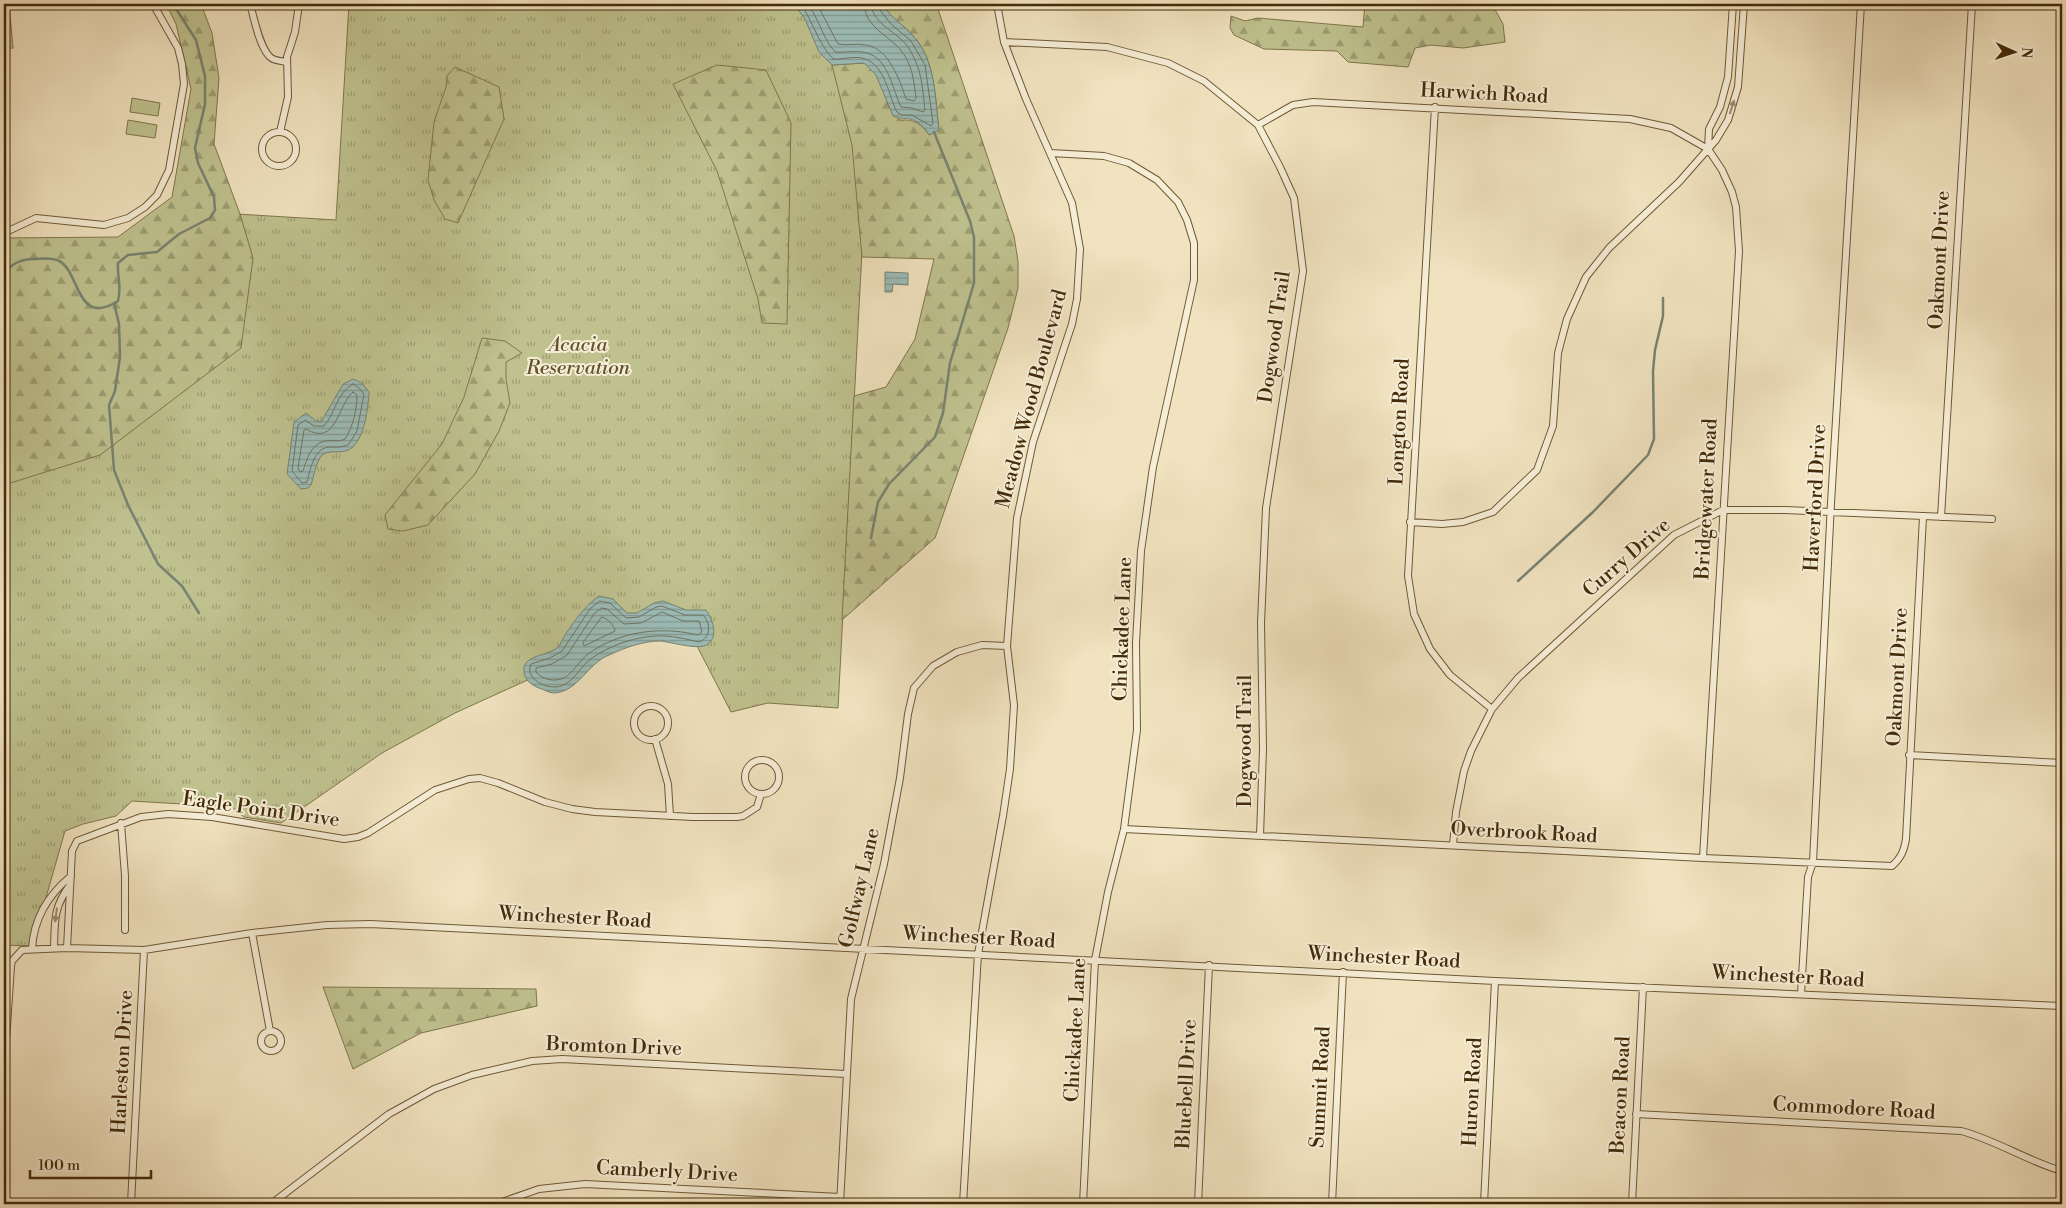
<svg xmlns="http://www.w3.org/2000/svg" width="2066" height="1208" viewBox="0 0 2066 1208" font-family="'Libre Bodoni',serif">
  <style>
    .grass { fill: url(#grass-tufts); stroke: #81764c }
    .forest { fill: url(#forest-firs); stroke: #81764c }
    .pitch { fill: #bfc28f; stroke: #81764c }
    .water { fill: url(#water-rules); stroke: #788372 }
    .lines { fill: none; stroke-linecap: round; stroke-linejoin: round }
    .shore { stroke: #707460; stroke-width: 1 }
    .stream { stroke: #788372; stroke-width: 2.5 }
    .street-casing { stroke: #6e5936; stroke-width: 8 }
    .street { stroke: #f6edd6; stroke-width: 6 }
    .oneway { fill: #9c8c6f }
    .labels { text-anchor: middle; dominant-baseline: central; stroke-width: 4; stroke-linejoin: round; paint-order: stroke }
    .street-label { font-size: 20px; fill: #432b08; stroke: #f6edd6 }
    .park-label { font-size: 20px; font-style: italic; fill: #62512a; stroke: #f6edd6 }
  </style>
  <defs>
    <pattern id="grass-tufts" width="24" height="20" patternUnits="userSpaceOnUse" patternTransform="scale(1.25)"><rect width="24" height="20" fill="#bfc28f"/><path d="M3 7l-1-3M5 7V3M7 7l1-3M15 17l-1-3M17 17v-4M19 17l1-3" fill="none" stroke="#9d9e73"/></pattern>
    <pattern id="forest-firs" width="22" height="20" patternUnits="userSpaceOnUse" patternTransform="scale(1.25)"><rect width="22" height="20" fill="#bfc28f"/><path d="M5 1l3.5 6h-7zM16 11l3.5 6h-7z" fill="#9d9e73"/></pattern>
    <pattern id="water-rules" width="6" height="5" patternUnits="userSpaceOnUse" patternTransform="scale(1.25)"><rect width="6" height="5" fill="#9cbdb9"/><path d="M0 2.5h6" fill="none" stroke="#819a94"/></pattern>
  </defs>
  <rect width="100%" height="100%" fill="#f1e3c0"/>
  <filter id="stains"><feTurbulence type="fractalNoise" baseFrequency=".004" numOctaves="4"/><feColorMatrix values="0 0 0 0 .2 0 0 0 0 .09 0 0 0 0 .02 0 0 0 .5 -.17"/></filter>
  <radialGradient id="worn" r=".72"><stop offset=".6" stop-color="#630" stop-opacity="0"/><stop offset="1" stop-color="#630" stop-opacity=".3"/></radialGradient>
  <path class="grass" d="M349 4H875L838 708 768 703 731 712 697 646 640 629 455 713 382 753 281 823 244 817 232 807 132 801 116 816 83 824 65 831 35 936 28 946 4 945V452L170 210 336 220Z"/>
  <path class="forest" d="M4 4H9L13 48 4 49Z
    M166 4H201L212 33 219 78 214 144 240 214 253 258 241 348 100 455 4 485V238L118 237 172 197 191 89 176 24Z
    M882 4H939L938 9 1014 236 1018 261V288L1008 328 935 538 842 620 854 396 886 387 915 339 934 259 862 257 852 145 832 65 864 63 876 75 884 92 888 105 900 120C914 119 922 124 929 135L939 130C935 100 936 61 914 37 903 24 892 19 882 4Z
    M1365 4H1436L1440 7 1451 4H1492L1503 24 1505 42 1463 48 1431 45 1415 48 1408 67 1348 62 1337 51 1264 49 1234 35 1230 28 1231 16 1245 21 1258 18 1363 27Z
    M717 65 766 70 791 123 787 324 762 323 758 299 717 171 673 84Z
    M455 67 499 87 504 119 458 223 445 219 434 200 428 180 434 122 446 87 447 76Z
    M482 338 505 341 522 353 506 362V379L510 403 499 431 475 474 428 525 403 531 388 529 385 515 442 444 464 397Z
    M323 987 536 989 537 1006 421 1033 353 1069Z"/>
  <path class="pitch" d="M132 98 160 103 158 116 130 112Z
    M128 120 157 125 155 138 126 134Z"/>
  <path class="water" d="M794 4H882C892 19 903 24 914 37 936 61 935 100 939 130L929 135C925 128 918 121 910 119 903 118 900 119 893 116L876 75 864 63 832 65 819 52 805 19Z
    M885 272 908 273V285L893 284 892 292H885Z
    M353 379 362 383 369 392C368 409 364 447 345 451 338 453 328 450 322 455 316 462 314 476 311 485L308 488 301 489 287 474 294 422 306 413 316 421 321 422 343 384Z
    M599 596 613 599 627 613H637L654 603 663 601 686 610H706C712 618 719 636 708 644 699 651 672 642 660 641 643 641 624 648 609 655 588 663 578 692 554 693 549 693 543 689 539 688 534 686 527 682 525 676 518 655 545 657 557 648 561 645 562 640 565 635 575 620 585 606 599 596Z"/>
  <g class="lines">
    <path class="shore" d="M801 4C813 22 818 43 833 59 843 60 855 55 865 59 885 65 889 97 897 112L902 115H912L931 126 933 123 925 65 911 41 891 24 879 9 878 4
      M808 4C819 19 823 39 835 52 845 53 856 50 867 53 889 59 893 91 901 107L912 108 923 112 925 110C922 85 922 69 908 47 898 32 873 25 871 4
      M817 4 838 44C847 46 856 43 866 45 889 48 900 81 906 99L914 101 916 98C914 81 912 63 900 49 887 35 865 26 864 4
      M353 384 358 387 364 394 357 431 349 444C342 448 336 447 329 447 314 448 310 470 307 482L302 483 292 471 298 425 305 420 314 426H324C335 414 337 392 353 384Z
      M353 392 357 395C357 409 353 427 345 439 339 442 333 440 326 441 311 443 307 459 303 471L300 472 298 468 304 430 306 429C337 447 337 405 353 392Z
      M600 601 610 603 626 618 639 617 656 607 662 606 685 615H703C711 623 711 638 699 642 686 639 670 635 657 636 633 637 604 647 586 663 576 673 570 687 554 687 542 687 525 677 531 664L550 658 562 651 590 609Z
      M602 608 607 609 624 624 641 623 662 612 683 621H699L702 632 698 635C661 626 620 631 588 654 580 660 573 673 564 678 554 682 543 680 536 672V668L552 664 567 655 594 614Z
      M602 617C607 618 615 626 615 631L584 646 583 643Z"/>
    <path class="stream" d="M4 274C11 264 20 259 33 259 41 259 52 257 59 261 80 271 76 328 118 301 122 285 117 279 118 263L128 255 157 252 179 234 210 218 215 210 214 197 198 163 195 148 205 104V76L196 40 173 4
      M114 303 119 324 120 357 115 391 109 405 114 470 128 505 158 564 182 586 199 613
      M871 538 878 502 889 484 935 437 943 413 950 363 974 283V237L970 221 934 132
      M1518 581 1593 512 1648 455 1654 439 1653 371 1655 350 1663 316V298"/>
    <g class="street-casing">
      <path id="street" d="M250 4C254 18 259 45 269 56 273 61 281 61 287 62
        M1004 42 1107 47 1168 63 1204 81 1258 125 1280 167 1294 198 1303 271 1266 508 1261 623 1263 749 1260 836
        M1435 107 1408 576 1414 614 1430 649 1450 675 1492 709
        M1258 125 1293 105 1313 102 1630 119 1671 128 1708 149 1722 170 1732 192 1736 207 1739 251 1703 858
        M280 132 288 97 287 57 295 32 299 4
        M262 149a17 17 0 1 1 34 0a17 17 0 1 1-34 0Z
        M1708 149 1709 129 1720 107 1728 77 1733 4
        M1051 153 1104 156 1129 163 1157 180 1178 202 1187 220 1194 243V280L1153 467 1141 551 1136 643 1137 730 1124 829 1108 892 1095 960 1083 1204
        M4 233 36 218 104 225 128 218 145 207 157 195 169 170 184 84 182 64 178 48 153 4
        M1941 517 1972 4
        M1410 522 1442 524 1463 522 1493 512 1537 470 1553 426 1558 353 1567 319 1586 277 1609 248 1679 182 1716 140 1728 120 1738 87 1744 4
        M634 723a17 17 0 1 1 34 0a17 17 0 1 1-34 0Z
        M655 739 668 784 670 816
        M1909 755 2062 763
        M745 777a17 17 0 1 1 34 0a17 17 0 1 1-34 0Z
        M121 823 125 876V930
        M1124 829 1703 858 1892 866C1901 858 1904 851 1906 839L1923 517
        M1453 845 1456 812 1464 771 1471 751 1492 709 1518 678 1674 535 1723 510H1785L1992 519
        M252 933 270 1031
        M32 948C34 918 48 895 71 876
        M54 948C55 921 53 908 70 885
        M67 948 72 851 77 841 141 817 168 814 212 817 344 839 358 837 368 833 435 790 469 779 480 778 498 783 545 802 572 809 595 812 693 817H737L743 816 757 807 761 794
        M1801 994 1808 877 1813 862 1831 503 1861 4
        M261 1041a10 10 0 1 1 20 0a10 10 0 1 1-20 0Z
        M4 1071 11 966 12 961 22 950 67 948 144 950 252 933 327 925 370 924 1495 981 2062 1006
        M1636 1114 1961 1131C1996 1140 2027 1161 2062 1171
        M131 1204 144 950
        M271 1204 389 1114 434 1089 472 1075 532 1061 562 1059 846 1074
        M496 1204 539 1189 585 1184 840 1197
        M840 1204 851 999 884 864 900 778 908 714 914 688 933 666 957 652 982 645 1007 646
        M963 1204 978 954 1003 816 1010 769 1014 705 1007 646 1017 518 1033 442 1072 324 1077 299 1080 249 1072 203 1026 99 1004 42 997 4
        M1198 1204 1209 965
        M1332 1204 1343 972
        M1484 1204 1495 981
        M1632 1204 1643 987"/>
    </g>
    <use href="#street" class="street"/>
  </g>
  <defs><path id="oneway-solid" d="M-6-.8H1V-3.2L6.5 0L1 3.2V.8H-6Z" transform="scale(1.25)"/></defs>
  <g class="oneway">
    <use href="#oneway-solid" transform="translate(1732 107) rotate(-72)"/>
    <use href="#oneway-solid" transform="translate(56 915) rotate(98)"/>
  </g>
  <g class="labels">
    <g class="street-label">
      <text transform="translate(1484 94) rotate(3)">Harwich Road</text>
      <text transform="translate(1940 260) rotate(-87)">Oakmont Drive</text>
      <text transform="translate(1275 337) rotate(-82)">Dogwood Trail</text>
      <text transform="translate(1032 399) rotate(-75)">Meadow Wood Boulevard</text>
      <text transform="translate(1400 422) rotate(-87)">Longton Road</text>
      <text transform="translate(1816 498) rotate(-87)">Haverford Drive</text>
      <text transform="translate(1707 499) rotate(-87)">Bridgewater Road</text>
      <text transform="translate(1627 558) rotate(-41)">Curry Drive</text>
      <text transform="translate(1123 629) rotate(-88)">Chickadee Lane</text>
      <text transform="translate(1898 677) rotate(-87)">Oakmont Drive</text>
      <text transform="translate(1245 741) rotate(-90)">Dogwood Trail</text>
      <text transform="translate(261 810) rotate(8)">Eagle Point Drive</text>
      <text transform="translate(1524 833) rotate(3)">Overbrook Road</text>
      <text transform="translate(860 888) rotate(-77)">Golfway Lane</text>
      <text transform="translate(575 918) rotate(3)">Winchester Road</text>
      <text transform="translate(979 938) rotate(3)">Winchester Road</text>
      <text transform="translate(1384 958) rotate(3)">Winchester Road</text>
      <text transform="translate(1788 977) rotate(3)">Winchester Road</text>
      <text transform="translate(1076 1030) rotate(-87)">Chickadee Lane</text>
      <text transform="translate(614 1047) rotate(2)">Bromton Drive</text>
      <text transform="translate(123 1062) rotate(-87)">Harleston Drive</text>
      <text transform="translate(1187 1084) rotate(-87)">Bluebell Drive</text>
      <text transform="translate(1321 1087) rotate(-87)">Summit Road</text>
      <text transform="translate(1473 1092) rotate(-87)">Huron Road</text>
      <text transform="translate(1621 1095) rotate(-87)">Beacon Road</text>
      <text transform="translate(1854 1109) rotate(3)">Commodore Road</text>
      <text transform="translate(667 1172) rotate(3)">Camberly Drive</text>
    </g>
    <g class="park-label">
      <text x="578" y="345">Acacia<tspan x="578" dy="23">Reservation</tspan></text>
    </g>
  </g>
  <rect width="2066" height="1208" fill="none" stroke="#f1e3c0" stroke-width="20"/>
  <rect x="5" y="5" width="2056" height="1198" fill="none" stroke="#432b08" stroke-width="2.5"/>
  <rect x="10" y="10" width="2046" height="1188" fill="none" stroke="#432b08"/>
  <g transform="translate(2014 52) rotate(93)" stroke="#f6edd6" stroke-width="4" paint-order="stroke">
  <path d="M0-4L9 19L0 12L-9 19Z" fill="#432b08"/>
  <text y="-8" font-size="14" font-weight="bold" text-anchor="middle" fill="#432b08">N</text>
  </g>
  <path d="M30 1170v8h121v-8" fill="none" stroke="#432b08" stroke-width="2.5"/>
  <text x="38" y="1170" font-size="15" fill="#432b08" stroke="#f6edd6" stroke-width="4" paint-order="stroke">100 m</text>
  <rect width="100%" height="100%" filter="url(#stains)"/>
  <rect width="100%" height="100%" fill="url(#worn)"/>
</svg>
